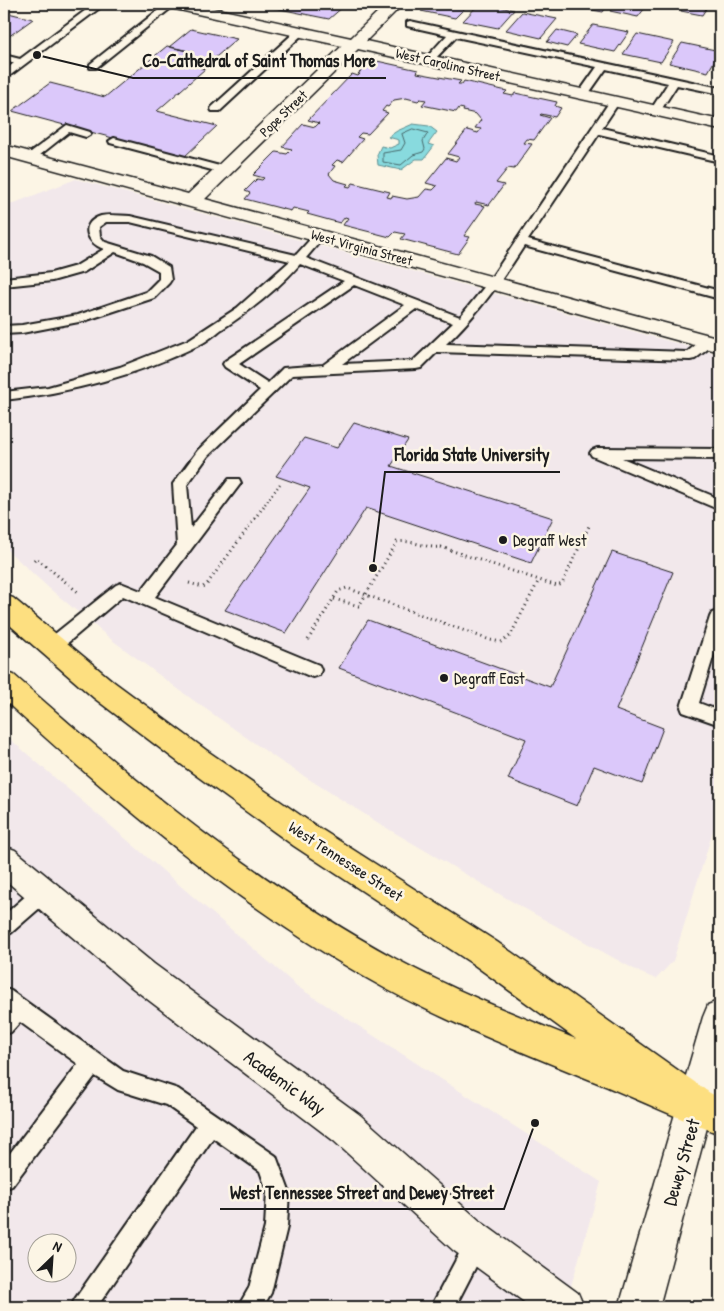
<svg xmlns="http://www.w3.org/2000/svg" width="724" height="1311" viewBox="0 0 724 1311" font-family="'Patrick Hand',sans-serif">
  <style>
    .built { fill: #f2e8eb; fill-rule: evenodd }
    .water { fill: #88dade; stroke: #5d8e90 }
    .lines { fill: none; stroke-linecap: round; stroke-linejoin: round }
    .shore { stroke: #47686a; stroke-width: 1 }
    .building { fill: #dbc8fa; stroke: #1c1c1c; fill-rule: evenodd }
    .service-casing { stroke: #1c1c1c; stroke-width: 4 }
    .minor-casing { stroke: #1c1c1c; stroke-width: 3 }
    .primary-casing { stroke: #1c1c1c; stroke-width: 3 }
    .path-far1 { stroke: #1c1c1c; stroke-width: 2.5; stroke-dasharray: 1 3; stroke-linecap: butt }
    .path { stroke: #1c1c1c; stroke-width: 3; stroke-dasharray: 1 4; stroke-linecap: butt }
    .service { fill: #fcf5e5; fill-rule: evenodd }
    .minor { fill: #fcf5e5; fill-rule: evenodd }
    .primary { fill: #fddf80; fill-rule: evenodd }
    .poi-dot { fill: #1c1c1c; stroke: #fcf5e5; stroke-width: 2 }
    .labels { text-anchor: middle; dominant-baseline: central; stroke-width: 5; stroke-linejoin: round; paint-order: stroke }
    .far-street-label { font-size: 14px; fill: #1c1c1c; stroke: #fcf5e5 }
    .poi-label { font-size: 16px; fill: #1c1c1c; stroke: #fcf5e5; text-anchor: start }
    .street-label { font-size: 16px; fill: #1c1c1c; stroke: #fcf5e5 }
    .near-street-label { font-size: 19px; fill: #1c1c1c; stroke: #fcf5e5 }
    .leader { fill: none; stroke: #1c1c1c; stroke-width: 2 }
    .callout-dot { fill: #1c1c1c; stroke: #fcf5e5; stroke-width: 2 }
    .callout-label { font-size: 18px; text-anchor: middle; font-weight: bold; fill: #1c1c1c; stroke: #fcf5e5; stroke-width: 5; stroke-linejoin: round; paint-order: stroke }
  </style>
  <rect width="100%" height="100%" fill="#fcf5e5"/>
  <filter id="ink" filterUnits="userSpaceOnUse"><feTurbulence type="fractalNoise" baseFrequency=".02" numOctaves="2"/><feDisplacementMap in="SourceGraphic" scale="10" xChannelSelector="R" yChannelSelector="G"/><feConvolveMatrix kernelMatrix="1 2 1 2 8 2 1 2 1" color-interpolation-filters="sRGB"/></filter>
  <g filter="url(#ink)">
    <path class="built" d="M76 179 720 355V808L673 961 656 979 641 973 520 906 385 827 280 761 193 700 112 640 50 589 4 547V207Z
      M4 734 298 987 601 1182 565 1307H4ZM38 1244H68V1274H38Z"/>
    <path class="water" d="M413 124 429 126 437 132 428 144 434 146 424 159H416L401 170 378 165 377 155 381 146 390 148 399 144V140L388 137 397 131Z"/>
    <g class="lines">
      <path class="shore" d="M413 129 428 133 423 141 425 149 423 152 413 155 401 165 383 162V153L401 150 405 143 402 134Z"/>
    </g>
    <path class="building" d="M255 4H335L344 6 329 19Z
      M428 4H469L455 18 421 11Z
      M479 4H483L514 10 498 28 463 21Z
      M578 4H608L603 12 576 7Z
      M616 4H648L638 17 610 11Z
      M686 4H709L702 15 681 11Z
      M4 12 33 19 8 37 4 36Z
      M522 12 557 19 541 38 506 30Z
      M593 25 629 32 615 52 578 44Z
      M191 29 237 39 203 68H200L205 64 185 59 193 52 169 47Z
      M557 30 577 35 567 47 547 42Z
      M637 34 674 42 661 62 623 54Z
      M682 43 720 51 708 72 669 63Z
      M167 46 193 52 185 59 205 64 200 68 205 69 157 111 217 126 184 157 12 111 50 83 105 97Z
      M377 61 418 70 417 73 461 81 458 84H462L464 81 507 91 504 94 513 96 515 93 557 102 555 106 561 108 555 117 541 114 540 115 550 118 534 140 527 139 524 143 532 144 514 169 508 168 496 183 504 185 489 205 476 202 475 204 485 206 464 236 470 237 458 254 401 239 405 234 395 232 390 237 343 225 348 218 345 217 340 223 307 214 309 212 293 208 291 211 245 199 250 193 245 191 257 179 262 180 264 178 253 175 276 152 287 154 292 149 282 147 303 124 315 127 319 123 308 120 352 74 358 76 360 74H358L367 64 373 65ZM406 98 418 101 420 99 426 100 422 105 456 112 459 108 464 109 463 111 476 114 481 120 475 128 481 129 478 133 467 130 448 154 459 157 456 161 446 158 426 183 437 186 433 190 426 189 419 197 407 199 392 196 391 198 387 197 390 192 353 183 350 187 346 186 348 184 334 180 329 174 335 166 332 165 337 160 343 162 363 139 357 137 361 133 368 134 388 113 382 111 386 106 388 107 394 100Z
      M354 423 408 440 391 466 553 518 531 563 366 508 286 633 225 610 310 488 276 476 304 438 337 448Z
      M612 552 673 572 616 710 663 728 642 784 594 766 577 806 508 779 526 739 339 668 368 620 550 687Z"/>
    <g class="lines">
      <g class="service-casing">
        <path id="service" d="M54 4H68L63 7Z
          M94 4H105L8 77 4 78V71L14 63 4 61V55L20 59Z
          M166 4H176L96 68H90V64Z
          M410 21 720 88V94L677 85 659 113 655 114 650 111 668 83 606 69 587 96 583 97 578 94 597 67 456 37 432 62 429 63 424 60 447 35 407 26V22Z
          M300 29 303 30V34L220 111H212L211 109 212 107 297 30Z
          M615 98 620 101 602 128 720 156V162L599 134 528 240 720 291V299L524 246C501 282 477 315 446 344L687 352 703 339H713L714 342 713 345 695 359 690 360 437 352 421 368 416 369 292 375 208 456 187 485 191 528 229 479H239L241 483 155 597 319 665 321 670 319 675 313 677 307 675 123 596 58 651 52 652 46 651 44 646 46 641 116 585 121 583 141 591 177 545 173 484 198 450 260 390 225 367 223 364 225 361 344 281 300 264C278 289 250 311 222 329 214 335 206 342 197 346 138 375 69 393 4 400V392L48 387 120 367 188 340 237 308 290 261 130 222H106L99 227 100 236 105 242 151 256 169 267 171 280 169 283 154 298 84 321 22 333 4 334V326L22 325 78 315 146 292 159 279V271L143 262 115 252 84 272 52 281 4 286V278L51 273 76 266 104 249C86 243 79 223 101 216 110 214 121 216 130 216L296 255 315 234H323L325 236 323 238 306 258 460 317 489 281 610 101ZM354 285 405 305 323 365 283 368 268 383 239 364ZM416 309 453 323 413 361 342 364Z
          M67 125 90 132 91 134 86 137 69 132 35 159H27L26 157 27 155Z
          M114 138 227 168 228 170 223 173 110 143 109 141Z
          M597 448 720 449V459L622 458 720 499V510L592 456 590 453 592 450Z
          M718 611 720 612V635L699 703 720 711V725L683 712 681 707 710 617 712 613Z
          M43 884 50 887 52 893 50 899 11 933 4 936V915L36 887Z
          M4 988 11 991 123 1071 178 1089 276 1156 289 1191 287 1227 271 1293 263 1307H238L249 1288 265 1227 267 1191 260 1171 213 1138 97 1307H71L75 1299 196 1126 166 1105 118 1090 95 1076 12 1186 4 1189V1161L78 1064 20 1022 11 1032 4 1035Z
          M477 1232 485 1235 488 1243 455 1307H431L469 1235Z"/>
      </g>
      <g class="minor-casing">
        <path id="minor" d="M167 4H195L351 38 386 4H403L366 41 720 120V130L358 49 205 199 720 338V352L4 156V145L188 194 342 46 175 9 170 7Z
          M4 846 15 850 154 964 360 1115 481 1222 578 1293 584 1307H531L453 1250 334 1141 130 986 4 879Z
          M720 1000V1079L659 1307H619L703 1017 708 1005Z"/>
      </g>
      <g class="primary-casing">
        <path id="primary" d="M4 595 13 598 114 682 206 750 316 826 497 942 710 1093 720 1098V1134C681 1120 642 1101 603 1085 522 1052 439 1020 363 976 232 900 115 802 4 700V672L14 675C132 780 257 883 396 959 454 990 515 1015 576 1039L473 964 294 846 186 768 94 698 4 620Z"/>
      </g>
      <path class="path-far1" d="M265 504 280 484"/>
      <path class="path" d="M34 560 36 558 78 592
        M189 583 203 587 208 583 266 503
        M334 599 359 606 397 542C412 539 426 549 441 547L557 586 562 584 590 524
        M308 640 338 591 347 588 490 640 502 642 510 636 539 580"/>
      <use href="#service" class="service"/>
      <use href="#minor" class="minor"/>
      <use href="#primary" class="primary"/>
    </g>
  </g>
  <g class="poi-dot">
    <circle cx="503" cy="540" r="5"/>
    <circle cx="444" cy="678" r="5"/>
  </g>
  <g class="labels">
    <g class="far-street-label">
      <text transform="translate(448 64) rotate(13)">West Carolina Street</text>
      <text transform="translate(283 113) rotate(-44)">Pope Street</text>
      <text transform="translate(362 247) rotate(15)">West Virginia Street</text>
    </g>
    <g class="poi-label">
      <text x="513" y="540">Degraff West</text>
      <text x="454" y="678">Degraff East</text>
    </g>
    <g class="street-label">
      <text transform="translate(346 861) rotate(33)">West Tennessee Street</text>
    </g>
    <g class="near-street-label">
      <text transform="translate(285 1082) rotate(36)">Academic Way</text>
      <text transform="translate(681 1162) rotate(-74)">Dewey Street</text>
    </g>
  </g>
  <path class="leader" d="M37 55L133 78H386M373 568L385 472H560M535 1123L504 1209H220"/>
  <g class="callout-dot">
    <circle cx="37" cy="55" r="5"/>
    <circle cx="373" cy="568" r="5"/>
    <circle cx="535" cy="1123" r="5"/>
  </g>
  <g class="callout-label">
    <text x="259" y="67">Co-Cathedral of Saint Thomas More</text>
    <text x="472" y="461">Florida State University</text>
    <text x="362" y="1199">West Tennessee Street and Dewey Street</text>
  </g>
  <rect width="724" height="1311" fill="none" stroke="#fcf5e5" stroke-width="20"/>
  <rect x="10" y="10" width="704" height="1291" fill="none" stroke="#1c1c1c" stroke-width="2" filter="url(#ink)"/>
  <g transform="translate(52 1258) rotate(25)"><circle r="24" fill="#fcf5e5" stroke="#a29e95"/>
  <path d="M0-4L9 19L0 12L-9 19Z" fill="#1c1c1c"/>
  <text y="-8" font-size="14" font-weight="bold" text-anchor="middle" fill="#1c1c1c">N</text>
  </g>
</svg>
